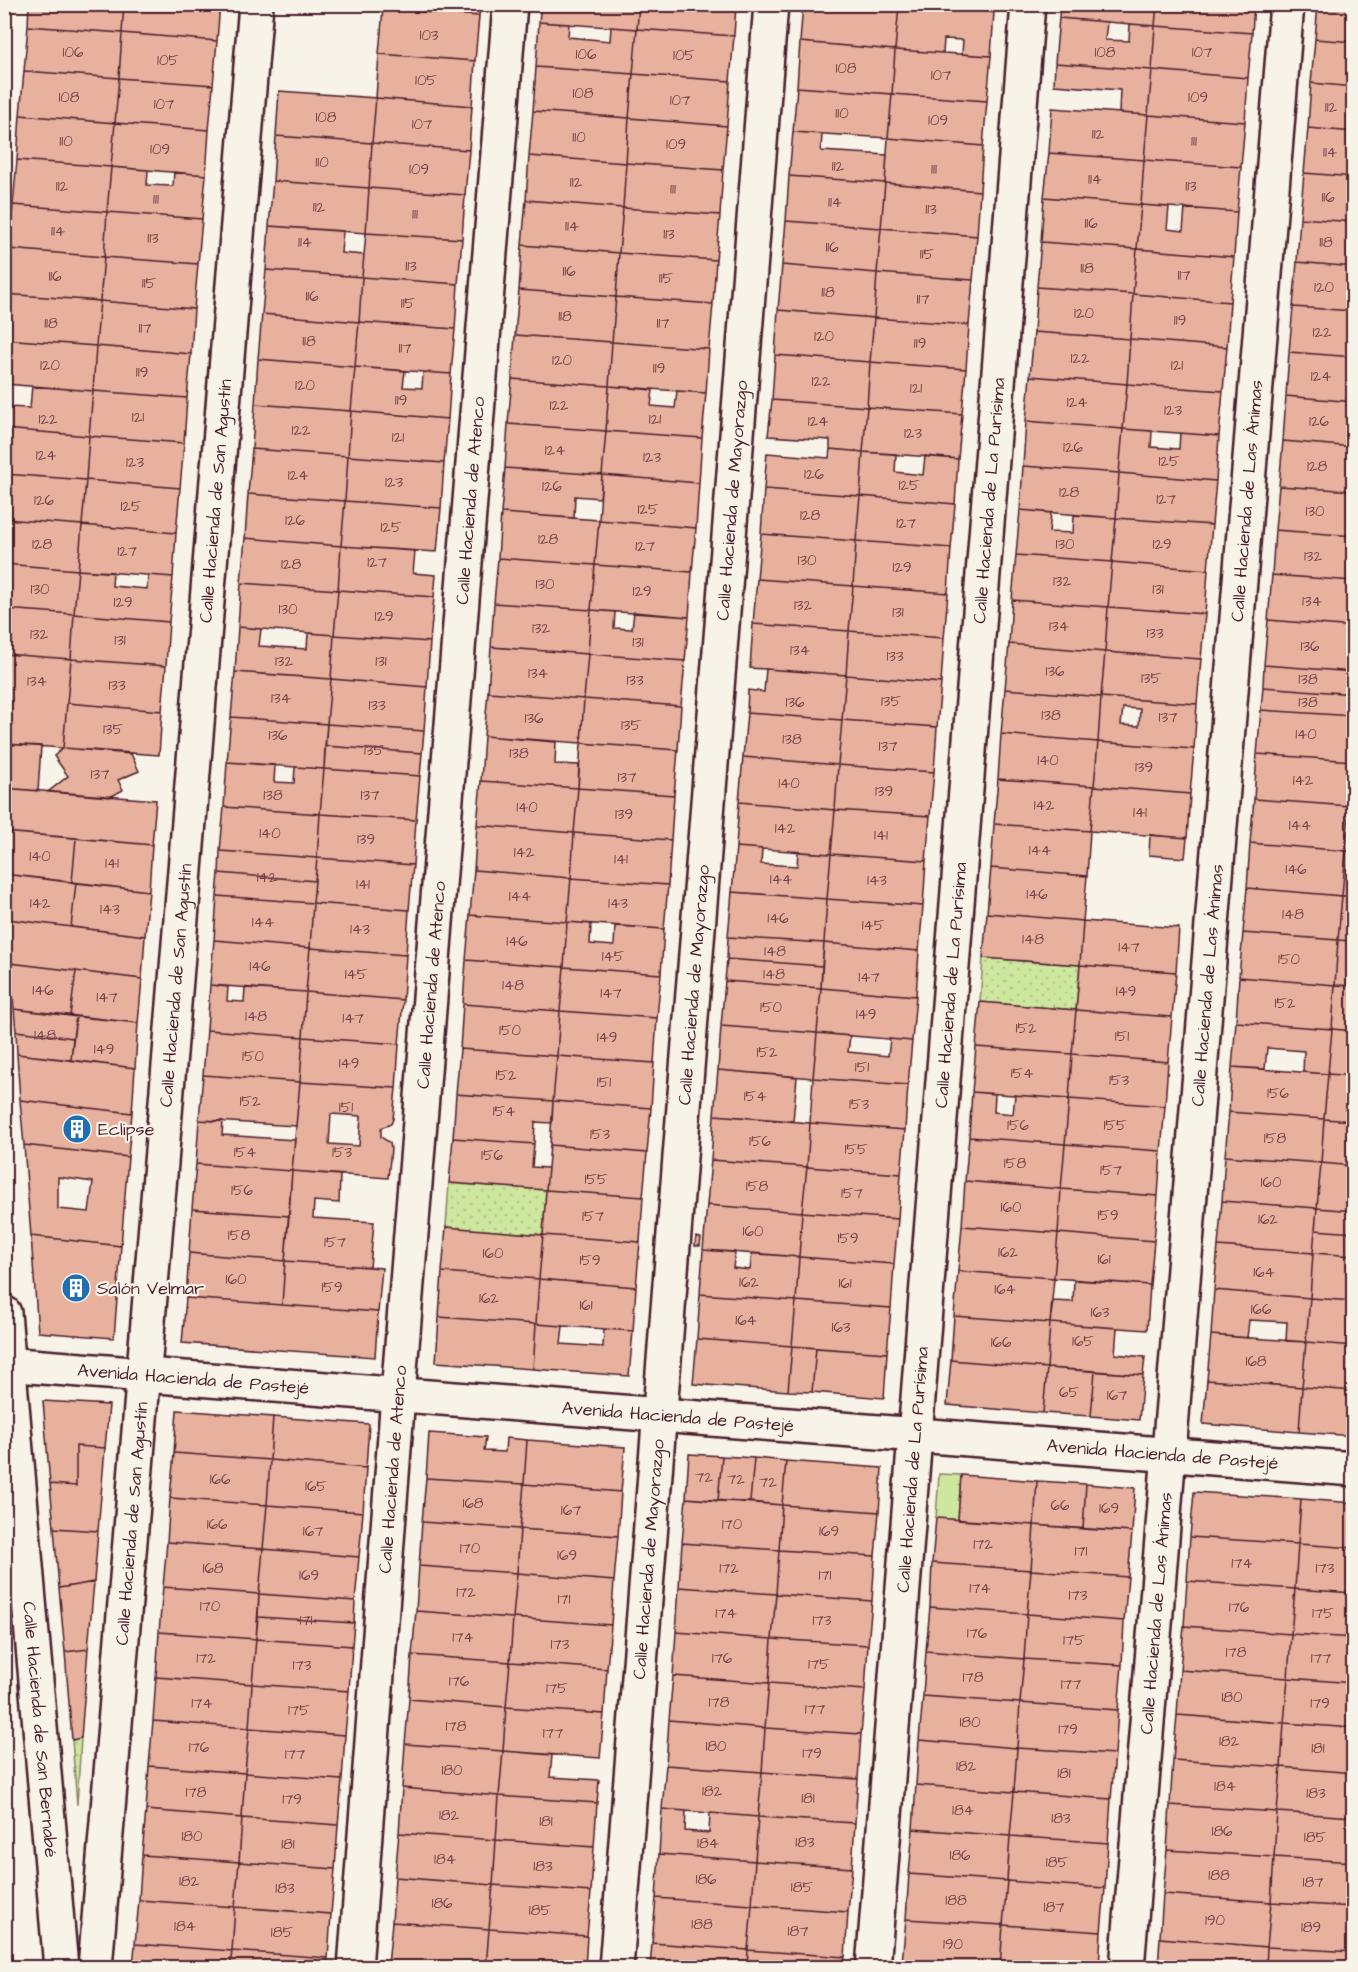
<svg xmlns="http://www.w3.org/2000/svg" width="1358" height="1972" viewBox="0 0 1358 1972" font-family="'Architects Daughter',sans-serif">
  <style>
    .grass { fill: url(#grass-dots); stroke: #8c8364; stroke-width: 1.5 }
    .garden { fill: #cde79e; stroke: #8c8364; stroke-width: 1.5 }
    .building { fill: #e8b19e; stroke: #4a1f2b; stroke-width: 1.5; fill-rule: evenodd }
    .lines { fill: none; stroke-linecap: round; stroke-linejoin: round }
    .minor-casing { stroke: #4a1f2b; stroke-width: 38 }
    .tertiary-casing { stroke: #4a1f2b; stroke-width: 38 }
    .minor { stroke: #f7f3e8; stroke-width: 33 }
    .tertiary { stroke: #f7f3e8; stroke-width: 33 }
    .labels { text-anchor: middle; dominant-baseline: central; stroke-width: 4.5; stroke-linejoin: round; paint-order: stroke }
    .number-label { font-size: 15px; fill: #724448 }
    .street-label { font-size: 18px; fill: #4a1f2b; stroke: #f7f3e8 }
    .poi-label { font-size: 18px; fill: #4a1f2b; stroke: #f7f3e8; text-anchor: start }
  </style>
  <defs>
    <pattern id="grass-dots" width="8" height="8" patternUnits="userSpaceOnUse" patternTransform="scale(1.5)"><rect width="8" height="8" fill="#cde79e"/><path d="M2 2h.1M6 6h.1" fill="none" stroke="#b2c688" stroke-width="1.8" stroke-linecap="round"/></pattern>
  </defs>
  <rect width="100%" height="100%" fill="#f7f3e8"/>
  <filter id="ink" filterUnits="userSpaceOnUse"><feTurbulence type="fractalNoise" baseFrequency=".0167" numOctaves="2"/><feDisplacementMap in="SourceGraphic" scale="12" xChannelSelector="R" yChannelSelector="G"/><feConvolveMatrix kernelMatrix="1 2 1 2 8 2 1 2 1" color-interpolation-filters="sRGB"/></filter>
  <g filter="url(#ink)">
    <path class="grass" d="M983 958 1080 965 1076 1010 980 1002Z
      M449 1183 546 1190 543 1235 446 1227Z
      M81 1738 77 1805 72 1740Z"/>
    <path class="garden" d="M939 1474 961 1475 958 1520 936 1518Z"/>
    <path class="building" d="M29 4 124 5 122 33 28 26Z
      M124 4H220L217 41 122 33Z
      M319 4H384L383 9Z
      M384 4H480L479 16 383 9Z
      M541 4H639L637 29 539 22Z
      M639 4H736L734 36 637 29Z
      M803 4 899 5 895 50 800 42Z
      M899 4H995L994 12Z
      M1060 4H1157L1155 26 1059 18Z
      M1157 4H1254L1252 33 1155 26Z
      M1318 4H1354V42L1315 39Z
      M899 5 994 12 991 56 962 54 963 40 944 39 943 53 895 50Z
      M383 9 479 16 475 61 379 54Z
      M1059 18 1107 22 1105 40 1129 41 1130 24 1155 26 1152 70 1055 63Z
      M539 22 569 24 568 37 610 41 611 27 637 29 633 74 536 67Z
      M28 26 122 33 119 78 24 71Z
      M1155 26 1252 33 1248 78 1152 70Z
      M637 29 734 36 730 81 633 74Z
      M122 33 217 41 213 85 119 78Z
      M1315 39 1354 42V87L1311 83Z
      M800 42 895 50 892 94 797 87Z
      M895 50 991 56 987 101 892 94Z
      M379 54 475 61 472 106 376 98Z
      M1055 63 1152 70 1148 115 1119 113 1120 90 1054 85Z
      M536 67 633 74 629 118 533 111Z
      M1152 70 1248 78 1245 122 1148 115Z
      M24 71 119 78 115 123 20 115Z
      M633 74 730 81 727 126 629 118Z
      M119 78 213 85 209 130 115 123Z
      M1311 83 1354 87V132L1308 128Z
      M797 87 892 94 888 138 793 132Z
      M279 91 376 98 372 143 276 136Z
      M892 94 987 101 983 146 888 138Z
      M376 98 472 106 469 150 372 143Z
      M1052 108 1148 115 1144 160 1049 153Z
      M533 111 629 118 626 163 529 156Z
      M20 115 115 123 111 167 17 160Z
      M1148 115 1245 122 1241 167 1144 160Z
      M629 118 727 126 723 170 626 163Z
      M115 123 209 130 206 175 111 167Z
      M1308 128 1354 132V177L1304 173Z
      M793 132 822 134 821 151 887 155 885 183 789 176Z
      M276 136 372 143 369 188 273 181Z
      M888 138 983 146 980 191 885 183Z
      M372 143 469 150 465 195 369 188Z
      M1049 153 1144 160 1141 205 1044 197Z
      M529 156 626 163 623 208 526 200Z
      M17 160 111 167 107 212 13 205Z
      M1144 160 1241 167 1237 212 1141 205Z
      M626 163 723 170 720 215 623 208Z
      M111 167 148 170 147 185 173 186 174 172 206 175 202 219 107 212Z
      M1304 173 1354 177V222L1300 218Z
      M789 176 885 183 881 228 786 221Z
      M273 181 369 188 366 233 269 226Z
      M885 183 980 191 977 236 881 228Z
      M369 188 465 195 462 239 366 233Z
      M1044 197 1141 205 1137 249 1041 242Z
      M526 200 623 208 619 253 522 245Z
      M13 205 107 212 104 257 9 249Z
      M1141 205 1169 207 1167 229 1183 231 1185 208 1237 212 1234 257 1137 249Z
      M623 208 720 215 716 260 619 253Z
      M107 212 202 219 198 264 104 257Z
      M1300 218 1354 222V267L1297 262Z
      M786 221 881 228 877 273 782 265Z
      M269 226 343 231 341 253 364 255 362 277 266 270Z
      M881 228 977 236 973 280 877 273Z
      M366 233 462 239 458 284 362 277Z
      M1041 242 1137 249 1133 294 1037 287Z
      M522 245 619 253 616 297 519 290Z
      M9 249 104 257 100 301 5 294Z
      M1137 249 1234 257 1230 302 1133 294Z
      M619 253 716 260 713 304 616 297Z
      M104 257 198 264 194 309 100 301Z
      M1297 262 1354 267V311L1293 307Z
      M782 265 877 273 874 318 778 310Z
      M266 270 362 277 359 322 262 314Z
      M877 273 973 280 969 325 874 318Z
      M362 277 458 284 455 329 359 322Z
      M1037 287 1133 294 1130 339 1034 332Z
      M519 290 616 297 612 342 515 335Z
      M5 294 100 301 96 346 4 339Z
      M1133 294 1230 302 1227 347 1130 339Z
      M616 297 713 304 709 349 612 342Z
      M100 301 194 309 191 354 96 346Z
      M1293 307 1354 311V357L1289 352Z
      M778 310 874 318 870 362 775 355Z
      M262 314 359 322 355 367 258 359Z
      M874 318 969 325 966 369 870 362Z
      M359 322 455 329 451 374 355 367Z
      M1034 332 1130 339 1127 384 1030 376Z
      M515 335 612 342 609 386 512 379Z
      M4 339 96 346 93 391 4 384Z
      M1130 339 1227 347 1223 391 1127 384Z
      M612 342 709 349 706 393 609 386Z
      M96 346 191 354 187 398 93 391Z
      M1289 352 1354 357V402L1286 396Z
      M775 355 870 362 867 407 772 400Z
      M258 359 355 367 351 411 255 404Z
      M870 362 966 369 962 414 867 407Z
      M355 367 405 371 403 387 422 388 423 372 451 374 448 419 351 411Z
      M1030 376 1127 384 1123 429 1026 421Z
      M512 379 609 386 606 431 508 424Z
      M1127 384 1223 391 1219 436 1123 429Z
      M32 386 93 391 89 436 4 429V407L30 408Z
      M609 386 653 390 651 406 675 408 677 391 706 393 702 438 606 431Z
      M93 391 187 398 184 443 89 436Z
      M1286 396 1354 402V447L1283 441Z
      M772 400 867 407 863 452 830 449V440L768 436Z
      M255 404 351 411 348 456 252 449Z
      M867 407 962 414 958 459 863 452Z
      M351 411 448 419 444 463 348 456Z
      M1026 421 1123 429 1119 473 1023 466Z
      M508 424 606 431 602 475 505 468Z
      M4 429 89 436 86 480 4 474Z
      M1123 429 1152 431 1151 447 1179 449 1180 433 1219 436 1216 481 1119 473Z
      M606 431 702 438 699 483 602 475Z
      M89 436 184 443 180 488 86 480Z
      M1283 441 1354 447V491L1279 486Z
      M252 449 348 456 345 501 248 494Z
      M830 449 863 452 860 496 764 489 767 453 829 458Z
      M863 452 896 454 895 472 923 475 925 456 958 459 955 504 860 496Z
      M348 456 444 463 441 508 345 501Z
      M1023 466 1119 473 1116 518 1020 510Z
      M505 468 602 475 600 498 575 496 574 518 501 513Z
      M1119 473 1216 481 1212 525 1116 518Z
      M4 474 86 480 82 525 4 519Z
      M602 475 699 483 696 528 599 520Z
      M86 480 180 488 176 533 82 525Z
      M1279 486 1354 491V536L1275 530Z
      M764 489 860 496 856 541 761 534Z
      M248 494 345 501 341 546 245 538Z
      M860 496 955 504 951 548 856 541Z
      M345 501 441 508 437 552 341 546Z
      M1020 510 1051 513 1049 532 1073 533 1074 515 1116 518 1112 562 1016 555Z
      M501 513 599 520 595 565 498 558Z
      M1116 518 1212 525 1208 570 1112 562Z
      M4 519 82 525 78 570 4 564Z
      M599 520 696 528 692 572 595 565Z
      M82 525 176 533 173 577 78 570Z
      M1275 530 1354 536V581L1272 575Z
      M761 534 856 541 853 586 757 579Z
      M245 538 341 546 338 590 241 583Z
      M856 541 951 548 948 593 853 586Z
      M341 546 415 551 413 573 436 575 434 597 338 590Z
      M1016 555 1112 562 1108 607 1012 600Z
      M498 558 595 565 591 610 494 603Z
      M1112 562 1208 570 1205 614 1108 607Z
      M4 564 78 570 74 614 4 609Z
      M595 565 692 572 689 617 591 610Z
      M78 570 113 572 112 586 147 589 148 575 173 577 169 622 74 614Z
      M1272 575 1354 581V627L1268 620Z
      M757 579 853 586 849 631 753 624Z
      M241 583 338 590 334 635 238 627Z
      M853 586 948 593 944 638 849 631Z
      M338 590 434 597 430 642 334 635Z
      M1012 600 1108 607 1105 652 1009 644Z
      M494 603 591 610 588 654 491 647Z
      M1108 607 1205 614 1201 659 1105 652Z
      M4 609 74 614 71 659 4 654Z
      M591 610 615 612 614 628 632 629 634 612 689 617 685 661 588 654Z
      M74 614 169 622 166 666 71 659Z
      M1268 620 1354 627V672L1264 665Z
      M753 624 849 631 846 675 750 668Z
      M238 627 261 629 259 646 307 649 308 633 334 635 331 679 235 672Z
      M849 631 944 638 941 683 846 675Z
      M334 635 430 642 427 687 331 679Z
      M1009 644 1105 652 1101 697 1005 689Z
      M491 647 588 654 584 699 488 692Z
      M1105 652 1201 659 1197 704 1101 697Z
      M4 654 71 659 63 748 4 744Z
      M588 654 685 661 681 706 584 699Z
      M71 659 166 666 162 711 67 703Z
      M1264 665 1354 672V694L1263 687Z
      M766 669 846 675 842 720 747 713 748 690 764 692Z
      M235 672 331 679 327 724 231 717Z
      M846 675 941 683 937 727 842 720Z
      M331 679 427 687 424 731 327 724Z
      M1263 687 1354 694V716L1261 710Z
      M1005 689 1101 697 1098 742 1001 734Z
      M488 692 584 699 581 743 484 736Z
      M1101 697 1197 704 1194 749 1098 742ZM1123 708 1140 709 1139 726 1121 725Z
      M584 699 681 706 678 750 581 743Z
      M67 703 162 711 159 755 63 748Z
      M1261 710 1354 716 1353 761 1257 754Z
      M747 713 842 720 838 765 743 757Z
      M231 717 327 724 324 769 227 762Z
      M842 720 937 727 934 772 838 765Z
      M327 724 424 731 422 753 325 746Z
      M1001 734 1098 742 1094 786 998 779Z
      M484 736 556 742 555 764 579 765 578 788 481 781Z
      M1098 742 1194 749 1190 794 1094 786Z
      M581 743 678 750 674 795 578 788Z
      M4 744 41 746 38 791 4 788Z
      M325 746 422 753 420 776 324 769Z
      M63 748 131 754 139 771 118 780 123 790 110 797 48 792 68 776 54 756Z
      M1257 754 1353 761 1349 806 1254 799Z
      M743 757 838 765 835 810 739 802Z
      M1353 761H1354V806H1349Z
      M227 762 275 765 274 782 294 783 295 767 324 769 320 814 224 807Z
      M838 765 934 772 930 816 835 810Z
      M324 769 420 776 416 820 320 814Z
      M998 779 1094 786 1090 831 994 824Z
      M481 781 578 788 574 833 477 825Z
      M1094 786 1190 794 1187 838 1090 831Z
      M4 788 156 800 152 845 4 832Z
      M578 788 674 795 671 840 574 833Z
      M1254 799 1349 806 1346 851 1250 843Z
      M739 802 835 810 831 854 736 847Z
      M1349 806H1354V851H1346Z
      M224 807 320 814 317 858 220 851Z
      M835 810 930 816 926 861 831 854Z
      M320 814 416 820 413 865 317 858Z
      M994 824 1090 831 1087 876 991 868Z
      M477 825 574 833 571 878 474 870Z
      M4 832 76 838 72 882 4 874Z
      M574 833 671 840 668 885 571 878Z
      M1150 835 1187 838 1185 858 1149 855Z
      M76 838 152 845 149 891 72 882Z
      M1250 843 1346 851 1342 896 1247 888Z
      M736 847 762 849 761 864 797 866 798 852 831 854 827 899 732 892Z
      M220 851 317 858 315 881 219 873Z
      M1346 851H1354V896H1342Z
      M831 854 926 861 923 906 827 899Z
      M317 858 413 865 409 910 313 903Z
      M991 868 1087 876 1083 921 987 913Z
      M474 870 571 878 567 922 470 915Z
      M219 873 315 881 313 903 217 896Z
      M4 874 76 883 71 927 7 919Z
      M571 878 668 885 664 929 567 922Z
      M76 883 149 891 145 936 71 927Z
      M1247 888 1342 896 1338 940 1243 933Z
      M732 892 827 899 824 943 728 937Z
      M217 896 313 903 310 948 214 940Z
      M1342 896H1354V941L1338 940Z
      M827 899 923 906 919 951 824 943Z
      M313 903 409 910 406 955 310 948Z
      M987 913 1083 921 1080 965 983 958Z
      M470 915 567 922 564 967 466 960Z
      M7 919 145 936 142 979 10 963Z
      M1083 921 1179 928 1176 972 1080 965Z
      M567 922 591 924 590 944 614 946 615 926 664 929 661 974 564 967Z
      M1243 933 1338 940 1335 985 1239 977Z
      M728 937 824 943 822 966 727 959Z
      M214 940 310 948 306 992 210 985Z
      M1338 940 1354 941V986L1335 985Z
      M824 943 919 951 916 996 821 988Z
      M310 948 406 955 403 1000 306 992Z
      M727 959 822 966 821 988 725 981Z
      M466 960 564 967 560 1011 463 1004Z
      M10 963 76 971 70 1016 14 1009Z
      M1080 965 1176 972 1172 1017 1076 1010Z
      M564 967 661 974 657 1018 560 1011Z
      M76 971 142 979 138 1023 70 1016Z
      M1239 977 1335 985 1332 1029 1236 1022Z
      M725 981 821 988 817 1033 721 1026Z
      M210 985 228 987 227 1001 244 1002 245 988 306 992 303 1037 207 1030Z
      M1335 985 1354 986V1031L1332 1029Z
      M821 988 916 996 912 1041 817 1033Z
      M306 992 403 1000 399 1044 303 1037Z
      M980 1002 1076 1010 1072 1054 976 1047Z
      M463 1004 560 1011 557 1056 460 1049Z
      M14 1009 76 1016 73 1038 16 1031Z
      M1076 1010 1172 1017 1168 1062 1072 1054Z
      M560 1011 657 1018 654 1063 557 1056Z
      M76 1016 138 1023 135 1068 71 1060Z
      M1236 1022 1332 1029 1328 1074 1303 1072 1304 1051 1267 1048 1265 1069 1232 1067Z
      M721 1026 817 1033 813 1078 718 1070Z
      M1332 1029 1354 1031V1076L1328 1074Z
      M207 1030 303 1037 300 1082 203 1075Z
      M16 1031 73 1038 71 1060 17 1054Z
      M817 1033 850 1036 848 1052 888 1056 890 1039 912 1041 908 1085 813 1078Z
      M303 1037 399 1044 396 1088 300 1082Z
      M976 1047 1072 1054 1069 1099 972 1092Z
      M460 1049 557 1056 553 1101 456 1094Z
      M17 1054 135 1068 132 1113 20 1100Z
      M1072 1054 1168 1062 1165 1106 1069 1099Z
      M557 1056 654 1063 651 1108 553 1101Z
      M1232 1067 1328 1074 1324 1119 1229 1112Z
      M718 1070 797 1077 793 1121 714 1115Z
      M1328 1074 1354 1076V1121L1324 1119Z
      M203 1075 300 1082 296 1126 199 1120Z
      M813 1078 908 1085 905 1130 810 1123Z
      M300 1082 396 1088 393 1119 391 1124 381 1128V1137L390 1143 391 1149 388 1178 292 1171ZM331 1114 361 1116 359 1146 329 1144Z
      M972 1092 995 1094 994 1112 1013 1114 1015 1095 1069 1099 1065 1144 969 1137Z
      M456 1094 553 1101 552 1123 535 1122 534 1144 453 1138Z
      M1069 1099 1165 1106 1161 1151 1065 1144Z
      M20 1100 132 1113 128 1157 24 1145Z
      M553 1101 651 1108 647 1153 550 1145Z
      M1229 1112 1324 1119 1321 1163 1225 1156Z
      M714 1115 810 1123 807 1167 711 1160Z
      M1324 1119 1354 1121V1166L1321 1163Z
      M199 1120 223 1121 222 1135 295 1140 292 1171 196 1164Z
      M810 1123 905 1130 901 1174 807 1167Z
      M969 1137 1065 1144 1061 1189 965 1181Z
      M453 1138 534 1144 532 1167 548 1168 546 1190 449 1183Z
      M1065 1144 1161 1151 1158 1196 1061 1189Z
      M24 1145 128 1157 121 1246 31 1236ZM58 1177 93 1182 89 1212 58 1209Z
      M550 1145 647 1153 643 1197 546 1190Z
      M1225 1156 1321 1163 1317 1208 1222 1201Z
      M711 1160 807 1167 802 1212 707 1205Z
      M1321 1163 1354 1166V1211L1317 1208Z
      M196 1164 292 1171 289 1216 192 1209Z
      M807 1167 901 1174 898 1219 802 1212Z
      M292 1171 340 1175 339 1203 314 1201 313 1218 374 1222 370 1267 285 1261Z
      M965 1181 1061 1189 1058 1233 962 1226Z
      M1061 1189 1158 1196 1154 1241 1058 1233Z
      M546 1190 643 1197 640 1242 543 1235Z
      M1222 1201 1317 1208 1313 1253 1218 1246Z
      M707 1205 802 1212 799 1257 703 1250Z
      M1317 1208 1354 1211V1233L1315 1230Z
      M192 1209 289 1216 285 1261 189 1253Z
      M802 1212 898 1219 894 1264 799 1257Z
      M962 1226 1058 1233 1054 1278 958 1271Z
      M446 1227 543 1235 539 1279 442 1272Z
      M1315 1230 1354 1233V1256L1313 1253Z
      M1058 1233 1154 1241 1150 1285 1054 1278Z
      M543 1235 640 1242 636 1287 539 1279Z
      M31 1236 121 1246 114 1338 38 1332Z
      M696 1237 701 1238 700 1246H695Z
      M1218 1246 1313 1253 1310 1298 1214 1290Z
      M703 1250 735 1252 733 1268 750 1270 752 1253 799 1257 796 1301 700 1294Z
      M189 1253 285 1261 282 1305 186 1298Z
      M1313 1253 1354 1256V1301L1310 1298Z
      M799 1257 894 1264 891 1308 796 1301Z
      M285 1261 382 1268 378 1312 282 1305Z
      M958 1271 1054 1278 1050 1323 954 1316Z
      M442 1272 539 1279 536 1324 439 1317Z
      M539 1279 636 1287 633 1331 536 1324Z
      M1074 1280 1150 1285 1147 1330 1050 1323 1053 1301 1073 1302Z
      M1214 1290 1310 1298 1306 1342 1286 1341 1287 1322 1249 1320 1247 1338 1211 1335Z
      M700 1294 796 1301 792 1346 697 1339Z
      M186 1298 378 1312 375 1357 182 1343Z
      M1310 1298 1354 1301V1346L1306 1342Z
      M796 1301 891 1308 887 1353 792 1346Z
      M954 1316 1050 1323 1047 1368 951 1360Z
      M439 1317 536 1324 533 1369 436 1362Z
      M1050 1323 1117 1328 1115 1354 1145 1357 1143 1375 1047 1368Z
      M536 1324 563 1326 561 1344 603 1347 604 1329 633 1331 629 1376 533 1369Z
      M1211 1335 1306 1342 1302 1387 1207 1380Z
      M697 1339 792 1346 788 1391 693 1384Z
      M1306 1342 1354 1346V1391L1302 1387Z
      M792 1346 816 1348 812 1392 788 1391Z
      M816 1348 887 1353 884 1398 812 1392Z
      M951 1360 1047 1368 1043 1413 947 1405Z
      M1047 1368 1095 1371 1091 1416 1043 1413Z
      M1095 1371 1143 1375 1139 1420 1091 1416Z
      M1207 1380 1302 1387 1299 1432 1203 1424Z
      M1302 1387 1354 1391V1436L1299 1432Z
      M43 1401 109 1405 105 1448 76 1446V1486L50 1484Z
      M177 1410 273 1417 270 1460 174 1453Z
      M273 1417 369 1424 366 1468 270 1460Z
      M429 1433 486 1437 484 1451 505 1452 506 1438 527 1440 524 1484 426 1478Z
      M527 1440 625 1447 621 1492 524 1484Z
      M76 1446 105 1448 98 1531 54 1528 50 1484 76 1486Z
      M174 1453 270 1460 267 1505 170 1498Z
      M689 1454 722 1456 718 1501 686 1498Z
      M722 1456 754 1458 750 1502 718 1501Z
      M754 1458 786 1461 782 1505 750 1502Z
      M270 1460 366 1468 363 1512 267 1505Z
      M786 1461 882 1468 879 1512 782 1505Z
      M961 1475 1037 1481 1034 1525 958 1520Z
      M426 1478 524 1484 520 1529 422 1522Z
      M1037 1481 1086 1484 1083 1529 1034 1525Z
      M524 1484 621 1492 618 1536 520 1529Z
      M1086 1484 1135 1488 1132 1532 1083 1529Z
      M1194 1492 1301 1499 1298 1544 1190 1537Z
      M170 1498 267 1505 263 1549 167 1542Z
      M686 1498 782 1505 779 1550 682 1543Z
      M1301 1499 1354 1503V1548L1298 1544Z
      M267 1505 363 1512 359 1557 263 1549Z
      M782 1505 879 1512 875 1556 779 1550Z
      M936 1518 1034 1525 1031 1570 932 1563Z
      M422 1522 520 1529 517 1573 419 1566Z
      M1034 1525 1132 1532 1128 1577 1031 1570Z
      M54 1528 98 1531 94 1582 59 1588Z
      M520 1529 618 1536 614 1581 517 1573Z
      M1190 1537 1298 1544 1295 1589 1187 1581Z
      M167 1542 263 1549 259 1594 163 1587Z
      M682 1543 779 1550 776 1594 679 1587Z
      M1298 1544 1354 1548V1593L1295 1589Z
      M263 1549 359 1557 355 1601 259 1594Z
      M779 1550 875 1556 872 1601 776 1594Z
      M932 1563 1031 1570 1027 1614 930 1607Z
      M419 1566 517 1573 513 1618 416 1611Z
      M1031 1570 1128 1577 1124 1621 1027 1614Z
      M517 1573 614 1581 611 1625 513 1618Z
      M1187 1581 1295 1589 1291 1634 1184 1626Z
      M94 1582 88 1649 65 1652 59 1588Z
      M163 1587 259 1594 256 1639 159 1632Z
      M679 1587 776 1594 772 1639 676 1632Z
      M1295 1589 1354 1593V1638L1291 1634Z
      M259 1594 355 1601 354 1623 258 1617Z
      M776 1594 872 1601 868 1645 772 1639Z
      M930 1607 1027 1614 1024 1659 926 1651Z
      M416 1611 513 1618 510 1662 412 1655Z
      M1027 1614 1124 1621 1122 1665 1024 1659Z
      M258 1617 354 1623 352 1646 256 1639Z
      M513 1618 611 1625 607 1669 510 1662Z
      M1184 1626 1291 1634 1288 1678 1180 1670Z
      M159 1632 256 1639 252 1684 156 1677Z
      M676 1632 772 1639 769 1683 673 1676Z
      M1291 1634 1354 1638V1683L1288 1678Z
      M256 1639 352 1646 349 1691 252 1684Z
      M772 1639 868 1645 865 1690 769 1683Z
      M88 1649 81 1738 72 1740 65 1652Z
      M926 1651 1024 1659 1020 1703 923 1696Z
      M412 1655 510 1662 506 1707 409 1699Z
      M1024 1659 1122 1665 1118 1710 1020 1703Z
      M510 1662 607 1669 604 1714 506 1707Z
      M1180 1670 1288 1678 1284 1723 1177 1715Z
      M673 1676 769 1683 765 1728 669 1720Z
      M156 1677 252 1684 249 1728 153 1721Z
      M1288 1678 1354 1683V1728L1284 1723Z
      M769 1683 865 1690 861 1734 765 1728Z
      M252 1684 349 1691 345 1735 249 1728Z
      M923 1696 1020 1703 1017 1748 919 1740Z
      M409 1699 506 1707 503 1751 405 1744Z
      M1020 1703 1118 1710 1115 1754 1017 1748Z
      M506 1707 604 1714 600 1758 503 1751Z
      M1177 1715 1284 1723 1281 1767 1173 1760Z
      M669 1720 765 1728 762 1772 666 1765Z
      M153 1721 249 1728 245 1773 149 1766Z
      M1284 1723 1354 1728V1773L1281 1767Z
      M249 1728 345 1735 342 1780 245 1773Z
      M765 1728 861 1734 858 1779 762 1772Z
      M919 1740 1017 1748 1014 1792 916 1785Z
      M405 1744 503 1751 499 1796 402 1788Z
      M1017 1748 1115 1754 1111 1799 1014 1792Z
      M503 1751 552 1755 550 1777 599 1780 597 1803 499 1796Z
      M1173 1760 1281 1767 1277 1812 1170 1805Z
      M666 1765 762 1772 758 1817 662 1809Z
      M149 1766 245 1773 242 1818 146 1810Z
      M1281 1767 1354 1773V1817L1277 1812Z
      M762 1772 858 1779 855 1823 758 1817Z
      M245 1773 342 1780 338 1825 242 1818Z
      M916 1785 1014 1792 1010 1836 913 1829Z
      M402 1788 499 1796 496 1840 399 1833Z
      M1014 1792 1111 1799 1108 1843 1010 1836Z
      M499 1796 597 1803 594 1847 496 1840Z
      M1170 1805 1277 1812 1274 1857 1167 1850Z
      M662 1809 686 1811 685 1831 709 1833 710 1813 758 1817 755 1861 659 1854Z
      M146 1810 242 1818 239 1862 142 1855Z
      M1277 1812 1354 1817V1862L1274 1857Z
      M758 1817 855 1823 852 1868 755 1861Z
      M242 1818 338 1825 335 1869 239 1862Z
      M913 1829 1010 1836 1007 1881 909 1874Z
      M399 1833 496 1840 493 1885 395 1877Z
      M1010 1836 1108 1843 1105 1888 1007 1881Z
      M496 1840 594 1847 591 1892 493 1885Z
      M1167 1850 1274 1857 1271 1902 1163 1894Z
      M659 1854 755 1861 752 1905 656 1898Z
      M142 1855 239 1862 235 1907 139 1900Z
      M1274 1857 1354 1862V1907L1271 1902Z
      M755 1861 852 1868 848 1912 752 1905Z
      M239 1862 335 1869 331 1914 235 1907Z
      M909 1874 1007 1881 1003 1925 906 1919Z
      M395 1877 493 1885 489 1929 392 1922Z
      M1007 1881 1105 1888 1101 1932 1003 1925Z
      M493 1885 591 1892 587 1936 489 1929Z
      M1163 1894 1271 1902 1267 1947 1160 1938Z
      M656 1898 752 1905 748 1950 652 1943Z
      M139 1900 235 1907 232 1951 135 1944Z
      M1271 1902 1354 1907V1952L1267 1947Z
      M752 1905 848 1912 845 1957 748 1950Z
      M235 1907 331 1914 328 1958 232 1951Z
      M906 1919 1003 1925 1000 1968 902 1963Z
      M392 1922 489 1929 486 1968 388 1966Z
      M1003 1925 1101 1932 1099 1968H1000Z
      M489 1929 587 1936 585 1968H486Z
      M1160 1938 1267 1947 1266 1968H1158Z
      M652 1943 748 1950 747 1968H650Z
      M135 1944 232 1951 230 1968H133Z
      M1267 1947 1354 1952V1968H1266Z
      M748 1950 845 1957 844 1968H747Z
      M232 1951 328 1958 327 1968H230Z
      M902 1963 972 1968H902Z"/>
    <g class="lines">
      <g class="minor-casing">
        <g id="minor">
          <path id="s1" d="M95 1968 256 4"/>
          <path id="s2" d="M355 1968 398 1395 510 4"/>
          <path id="s3" d="M616 1968 771 4"/>
          <path id="s4" d="M873 1968 1028 4"/>
          <path id="s5" d="M1127 1968 1287 4"/>
        </g>
      </g>
      <g class="tertiary-casing">
        <g id="tertiary">
          <path id="s6" d="M4 1313 61 1968"/>
          <path id="s7" d="M4 1364 1354 1469"/>
        </g>
      </g>
      <use href="#minor" class="minor"/>
      <use href="#tertiary" class="tertiary"/>
    </g>
  </g>
  <defs>
    <g id="building-disc" transform="scale(1.5)"><circle r="9.5" fill="#1f6fb2" stroke="#f7f3e8"/><path d="M-4-6H4V6H1V3H-1V6H-4ZM-2.5-4.3h1.7v1.8h-1.7ZM.8-4.3h1.7v1.8H.8ZM-2.5-1h1.7V.8h-1.7ZM.8-1h1.7V.8H.8Z" fill="#fff"/></g>
  </defs>
  <g fill-rule="evenodd">
    <use href="#building-disc" x="77" y="1129"/>
    <use href="#building-disc" x="76" y="1288"/>
  </g>
  <g class="labels">
    <g class="number-label">
      <text x="429" y="35">103</text>
      <text x="73" y="52">106</text>
      <text x="1105" y="52">108</text>
      <text x="1202" y="52">107</text>
      <text x="586" y="54">106</text>
      <text x="684" y="55">105</text>
      <text x="168" y="60">105</text>
      <text x="846" y="68">108</text>
      <text x="941" y="75">107</text>
      <text x="426" y="80">105</text>
      <text x="583" y="93">108</text>
      <text x="69" y="97">108</text>
      <text x="1198" y="97">109</text>
      <text x="680" y="100">107</text>
      <text x="164" y="104">107</text>
      <text x="1331" y="107">112</text>
      <text x="842" y="113">110</text>
      <text x="326" y="117">108</text>
      <text x="938" y="120">109</text>
      <text x="422" y="124">107</text>
      <text x="1098" y="134">112</text>
      <text x="579" y="137">110</text>
      <text x="66" y="141">110</text>
      <text x="1194" y="141">111</text>
      <text x="676" y="144">109</text>
      <text x="160" y="149">109</text>
      <text x="1330" y="152">114</text>
      <text x="322" y="162">110</text>
      <text x="838" y="166">112</text>
      <text x="419" y="169">109</text>
      <text x="934" y="169">111</text>
      <text x="1095" y="179">114</text>
      <text x="576" y="182">112</text>
      <text x="62" y="186">112</text>
      <text x="1191" y="186">113</text>
      <text x="673" y="189">111</text>
      <text x="1328" y="197">116</text>
      <text x="156" y="199">111</text>
      <text x="835" y="202">114</text>
      <text x="319" y="207">112</text>
      <text x="931" y="209">113</text>
      <text x="415" y="214">111</text>
      <text x="1091" y="223">116</text>
      <text x="572" y="226">114</text>
      <text x="58" y="231">114</text>
      <text x="669" y="234">113</text>
      <text x="153" y="238">113</text>
      <text x="305" y="242">114</text>
      <text x="1326" y="242">118</text>
      <text x="832" y="247">116</text>
      <text x="927" y="254">115</text>
      <text x="411" y="266">113</text>
      <text x="1087" y="268">118</text>
      <text x="569" y="271">116</text>
      <text x="1184" y="275">117</text>
      <text x="55" y="276">116</text>
      <text x="666" y="278">115</text>
      <text x="149" y="283">115</text>
      <text x="1324" y="287">120</text>
      <text x="828" y="292">118</text>
      <text x="312" y="296">116</text>
      <text x="923" y="299">117</text>
      <text x="408" y="303">115</text>
      <text x="1084" y="313">120</text>
      <text x="565" y="316">118</text>
      <text x="1180" y="320">119</text>
      <text x="51" y="323">118</text>
      <text x="663" y="323">117</text>
      <text x="145" y="328">117</text>
      <text x="1322" y="332">122</text>
      <text x="824" y="336">120</text>
      <text x="309" y="341">118</text>
      <text x="920" y="343">119</text>
      <text x="405" y="348">117</text>
      <text x="1080" y="358">122</text>
      <text x="562" y="360">120</text>
      <text x="50" y="365">120</text>
      <text x="1177" y="365">121</text>
      <text x="659" y="368">119</text>
      <text x="142" y="372">119</text>
      <text x="1321" y="376">124</text>
      <text x="821" y="381">122</text>
      <text x="305" y="385">120</text>
      <text x="916" y="388">121</text>
      <text x="401" y="400">119</text>
      <text x="1077" y="402">124</text>
      <text x="559" y="405">122</text>
      <text x="1173" y="410">123</text>
      <text x="138" y="417">121</text>
      <text x="48" y="419">122</text>
      <text x="655" y="419">121</text>
      <text x="818" y="421">124</text>
      <text x="1319" y="421">126</text>
      <text x="301" y="430">122</text>
      <text x="913" y="433">123</text>
      <text x="398" y="437">121</text>
      <text x="1073" y="447">126</text>
      <text x="555" y="450">124</text>
      <text x="46" y="455">124</text>
      <text x="652" y="457">123</text>
      <text x="1169" y="461">125</text>
      <text x="135" y="462">123</text>
      <text x="1317" y="466">128</text>
      <text x="814" y="474">126</text>
      <text x="298" y="475">124</text>
      <text x="394" y="482">123</text>
      <text x="909" y="485">125</text>
      <text x="552" y="486">126</text>
      <text x="1069" y="492">128</text>
      <text x="1166" y="499">127</text>
      <text x="44" y="500">126</text>
      <text x="131" y="506">125</text>
      <text x="648" y="509">125</text>
      <text x="1315" y="511">130</text>
      <text x="810" y="515">128</text>
      <text x="295" y="520">126</text>
      <text x="906" y="523">127</text>
      <text x="391" y="527">125</text>
      <text x="548" y="539">128</text>
      <text x="42" y="544">128</text>
      <text x="1065" y="544">130</text>
      <text x="1162" y="544">129</text>
      <text x="645" y="546">127</text>
      <text x="127" y="551">127</text>
      <text x="1313" y="556">132</text>
      <text x="807" y="560">130</text>
      <text x="377" y="562">127</text>
      <text x="291" y="564">128</text>
      <text x="902" y="567">129</text>
      <text x="1062" y="581">132</text>
      <text x="545" y="584">130</text>
      <text x="40" y="589">130</text>
      <text x="1158" y="589">131</text>
      <text x="642" y="591">129</text>
      <text x="1312" y="601">134</text>
      <text x="123" y="602">129</text>
      <text x="803" y="605">132</text>
      <text x="288" y="609">130</text>
      <text x="898" y="612">131</text>
      <text x="384" y="616">129</text>
      <text x="1059" y="626">134</text>
      <text x="541" y="628">132</text>
      <text x="1155" y="633">133</text>
      <text x="39" y="634">132</text>
      <text x="120" y="640">131</text>
      <text x="638" y="642">131</text>
      <text x="1310" y="646">136</text>
      <text x="800" y="650">134</text>
      <text x="895" y="656">133</text>
      <text x="284" y="661">132</text>
      <text x="381" y="661">131</text>
      <text x="1055" y="671">136</text>
      <text x="538" y="673">134</text>
      <text x="1151" y="678">135</text>
      <text x="1308" y="679">138</text>
      <text x="635" y="680">133</text>
      <text x="37" y="681">134</text>
      <text x="117" y="685">133</text>
      <text x="281" y="698">134</text>
      <text x="891" y="701">135</text>
      <text x="795" y="702">136</text>
      <text x="1308" y="702">138</text>
      <text x="377" y="705">133</text>
      <text x="1051" y="715">138</text>
      <text x="1168" y="717">137</text>
      <text x="534" y="718">136</text>
      <text x="631" y="725">135</text>
      <text x="113" y="729">135</text>
      <text x="1306" y="734">140</text>
      <text x="278" y="735">136</text>
      <text x="792" y="739">138</text>
      <text x="888" y="746">137</text>
      <text x="374" y="750">135</text>
      <text x="519" y="753">138</text>
      <text x="1048" y="760">140</text>
      <text x="1144" y="767">139</text>
      <text x="100" y="774">137</text>
      <text x="627" y="777">137</text>
      <text x="1303" y="780">142</text>
      <text x="789" y="783">140</text>
      <text x="884" y="791">139</text>
      <text x="273" y="795">138</text>
      <text x="370" y="795">137</text>
      <text x="1044" y="805">142</text>
      <text x="527" y="807">140</text>
      <text x="1140" y="812">141</text>
      <text x="624" y="814">139</text>
      <text x="1300" y="825">144</text>
      <text x="785" y="828">142</text>
      <text x="270" y="833">140</text>
      <text x="881" y="835">141</text>
      <text x="366" y="839">139</text>
      <text x="1040" y="850">144</text>
      <text x="524" y="852">142</text>
      <text x="40" y="856">140</text>
      <text x="621" y="859">141</text>
      <text x="112" y="863">141</text>
      <text x="1296" y="869">146</text>
      <text x="267" y="877">142</text>
      <text x="781" y="879">144</text>
      <text x="877" y="880">143</text>
      <text x="363" y="884">141</text>
      <text x="1037" y="894">146</text>
      <text x="520" y="896">144</text>
      <text x="40" y="903">142</text>
      <text x="618" y="903">143</text>
      <text x="110" y="909">143</text>
      <text x="1293" y="914">148</text>
      <text x="778" y="918">146</text>
      <text x="263" y="922">144</text>
      <text x="873" y="925">145</text>
      <text x="360" y="929">143</text>
      <text x="1033" y="939">148</text>
      <text x="517" y="941">146</text>
      <text x="1129" y="947">147</text>
      <text x="775" y="951">148</text>
      <text x="613" y="956">145</text>
      <text x="1289" y="959">150</text>
      <text x="260" y="966">146</text>
      <text x="356" y="974">145</text>
      <text x="774" y="974">148</text>
      <text x="869" y="977">147</text>
      <text x="513" y="985">148</text>
      <text x="43" y="990">146</text>
      <text x="1126" y="991">149</text>
      <text x="611" y="993">147</text>
      <text x="107" y="997">147</text>
      <text x="1285" y="1003">152</text>
      <text x="771" y="1007">150</text>
      <text x="866" y="1014">149</text>
      <text x="256" y="1016">148</text>
      <text x="353" y="1018">147</text>
      <text x="1026" y="1028">152</text>
      <text x="510" y="1030">150</text>
      <text x="45" y="1035">148</text>
      <text x="1122" y="1036">151</text>
      <text x="607" y="1037">149</text>
      <text x="104" y="1049">149</text>
      <text x="767" y="1052">152</text>
      <text x="253" y="1056">150</text>
      <text x="349" y="1063">149</text>
      <text x="862" y="1067">151</text>
      <text x="1022" y="1073">154</text>
      <text x="506" y="1075">152</text>
      <text x="1119" y="1080">153</text>
      <text x="604" y="1082">151</text>
      <text x="1278" y="1093">156</text>
      <text x="755" y="1096">154</text>
      <text x="250" y="1101">152</text>
      <text x="859" y="1104">153</text>
      <text x="346" y="1107">151</text>
      <text x="504" y="1111">154</text>
      <text x="1018" y="1125">156</text>
      <text x="1115" y="1125">155</text>
      <text x="600" y="1134">153</text>
      <text x="1275" y="1138">158</text>
      <text x="760" y="1141">156</text>
      <text x="856" y="1149">155</text>
      <text x="245" y="1152">154</text>
      <text x="342" y="1152">153</text>
      <text x="492" y="1155">156</text>
      <text x="1015" y="1163">158</text>
      <text x="1111" y="1170">157</text>
      <text x="596" y="1179">155</text>
      <text x="1271" y="1182">160</text>
      <text x="757" y="1186">158</text>
      <text x="242" y="1190">156</text>
      <text x="852" y="1193">157</text>
      <text x="1011" y="1207">160</text>
      <text x="1108" y="1215">159</text>
      <text x="593" y="1216">157</text>
      <text x="1268" y="1219">162</text>
      <text x="753" y="1231">160</text>
      <text x="239" y="1235">158</text>
      <text x="848" y="1238">159</text>
      <text x="335" y="1242">157</text>
      <text x="1008" y="1252">162</text>
      <text x="493" y="1253">160</text>
      <text x="1104" y="1259">161</text>
      <text x="590" y="1260">159</text>
      <text x="1264" y="1272">164</text>
      <text x="236" y="1279">160</text>
      <text x="749" y="1282">162</text>
      <text x="845" y="1283">161</text>
      <text x="332" y="1287">159</text>
      <text x="1005" y="1289">164</text>
      <text x="489" y="1298">162</text>
      <text x="586" y="1305">161</text>
      <text x="1261" y="1309">166</text>
      <text x="1100" y="1312">163</text>
      <text x="746" y="1320">164</text>
      <text x="841" y="1327">163</text>
      <text x="1083" y="1341">165</text>
      <text x="1001" y="1342">166</text>
      <text x="1256" y="1361">168</text>
      <text x="1069" y="1392">65</text>
      <text x="1117" y="1395">167</text>
      <text x="704" y="1477">72</text>
      <text x="220" y="1479">166</text>
      <text x="736" y="1479">72</text>
      <text x="768" y="1482">72</text>
      <text x="316" y="1486">165</text>
      <text x="473" y="1503">168</text>
      <text x="1060" y="1505">66</text>
      <text x="1109" y="1508">169</text>
      <text x="571" y="1510">167</text>
      <text x="217" y="1524">166</text>
      <text x="732" y="1524">170</text>
      <text x="313" y="1531">167</text>
      <text x="829" y="1531">169</text>
      <text x="983" y="1544">172</text>
      <text x="470" y="1548">170</text>
      <text x="1081" y="1551">171</text>
      <text x="567" y="1555">169</text>
      <text x="1242" y="1563">174</text>
      <text x="213" y="1568">168</text>
      <text x="729" y="1568">172</text>
      <text x="1325" y="1568">173</text>
      <text x="309" y="1575">169</text>
      <text x="825" y="1575">171</text>
      <text x="980" y="1588">174</text>
      <text x="466" y="1592">172</text>
      <text x="1078" y="1595">173</text>
      <text x="564" y="1599">171</text>
      <text x="210" y="1606">170</text>
      <text x="1239" y="1607">176</text>
      <text x="726" y="1613">174</text>
      <text x="1323" y="1613">175</text>
      <text x="306" y="1620">171</text>
      <text x="822" y="1620">173</text>
      <text x="977" y="1633">176</text>
      <text x="463" y="1637">174</text>
      <text x="1074" y="1640">175</text>
      <text x="560" y="1644">173</text>
      <text x="1236" y="1652">178</text>
      <text x="206" y="1658">172</text>
      <text x="722" y="1658">176</text>
      <text x="1321" y="1658">177</text>
      <text x="819" y="1664">175</text>
      <text x="302" y="1665">173</text>
      <text x="973" y="1677">178</text>
      <text x="459" y="1681">176</text>
      <text x="1071" y="1684">177</text>
      <text x="557" y="1688">175</text>
      <text x="1232" y="1697">180</text>
      <text x="719" y="1702">178</text>
      <text x="202" y="1703">174</text>
      <text x="1320" y="1703">179</text>
      <text x="815" y="1709">177</text>
      <text x="299" y="1710">175</text>
      <text x="970" y="1722">180</text>
      <text x="456" y="1726">178</text>
      <text x="1068" y="1729">179</text>
      <text x="553" y="1733">177</text>
      <text x="1229" y="1741">182</text>
      <text x="716" y="1746">180</text>
      <text x="199" y="1747">176</text>
      <text x="1318" y="1748">181</text>
      <text x="812" y="1753">179</text>
      <text x="295" y="1754">177</text>
      <text x="966" y="1766">182</text>
      <text x="452" y="1770">180</text>
      <text x="1064" y="1773">181</text>
      <text x="1225" y="1786">184</text>
      <text x="712" y="1791">182</text>
      <text x="196" y="1792">178</text>
      <text x="1316" y="1793">183</text>
      <text x="808" y="1798">181</text>
      <text x="292" y="1799">179</text>
      <text x="963" y="1810">184</text>
      <text x="449" y="1815">182</text>
      <text x="1061" y="1818">183</text>
      <text x="546" y="1821">181</text>
      <text x="1222" y="1831">186</text>
      <text x="192" y="1836">180</text>
      <text x="1315" y="1837">185</text>
      <text x="805" y="1842">183</text>
      <text x="708" y="1843">184</text>
      <text x="288" y="1844">181</text>
      <text x="960" y="1855">186</text>
      <text x="445" y="1859">184</text>
      <text x="1057" y="1862">185</text>
      <text x="543" y="1866">183</text>
      <text x="1219" y="1875">188</text>
      <text x="706" y="1879">186</text>
      <text x="189" y="1881">182</text>
      <text x="1313" y="1882">187</text>
      <text x="802" y="1887">185</text>
      <text x="285" y="1888">183</text>
      <text x="956" y="1900">188</text>
      <text x="442" y="1903">186</text>
      <text x="1054" y="1907">187</text>
      <text x="540" y="1910">185</text>
      <text x="1215" y="1920">190</text>
      <text x="702" y="1924">188</text>
      <text x="185" y="1926">184</text>
      <text x="1311" y="1927">189</text>
      <text x="798" y="1931">187</text>
      <text x="282" y="1932">185</text>
      <text x="953" y="1944">190</text>
    </g>
    <g class="street-label">
      <text stroke="none"><textPath href="#s2" startOffset="1472">Calle Hacienda de Atenco</textPath></text>
      <text stroke="none"><textPath href="#s4" startOffset="1472">Calle Hacienda de La Purísima</textPath></text>
      <text stroke="none"><textPath href="#s1" startOffset="1472">Calle Hacienda de San Agustín</textPath></text>
      <text stroke="none"><textPath href="#s3" startOffset="1472">Calle Hacienda de Mayorazgo</textPath></text>
      <text stroke="none"><textPath href="#s5" startOffset="1472">Calle Hacienda de Las Ánimas</textPath></text>
      <text stroke="none"><textPath href="#s1" startOffset="986">Calle Hacienda de San Agustín</textPath></text>
      <text stroke="none"><textPath href="#s2" startOffset="986">Calle Hacienda de Atenco</textPath></text>
      <text stroke="none"><textPath href="#s3" startOffset="986">Calle Hacienda de Mayorazgo</textPath></text>
      <text stroke="none"><textPath href="#s4" startOffset="986">Calle Hacienda de La Purísima</textPath></text>
      <text stroke="none"><textPath href="#s5" startOffset="986">Calle Hacienda de Las Ánimas</textPath></text>
      <text stroke="none"><textPath href="#s7" startOffset="190">Avenida Hacienda de Pastejé</textPath></text>
      <text stroke="none"><textPath href="#s7" startOffset="676">Avenida Hacienda de Pastejé</textPath></text>
      <text stroke="none"><textPath href="#s7" startOffset="1162">Avenida Hacienda de Pastejé</textPath></text>
      <text stroke="none"><textPath href="#s2" startOffset="500">Calle Hacienda de Atenco</textPath></text>
      <text stroke="none"><textPath href="#s4" startOffset="500">Calle Hacienda de La Purísima</textPath></text>
      <text stroke="none"><textPath href="#s1" startOffset="446">Calle Hacienda de San Agustín</textPath></text>
      <text stroke="none"><textPath href="#s3" startOffset="410">Calle Hacienda de Mayorazgo</textPath></text>
      <text stroke="none"><textPath href="#s5" startOffset="356">Calle Hacienda de Las Ánimas</textPath></text>
      <text stroke="none"><textPath href="#s6" startOffset="418">Calle Hacienda de San Bernabé</textPath></text>
    </g>
    <g class="poi-label">
      <text x="98" y="1129">Eclipse</text>
      <text x="97" y="1288">Salón Velmar</text>
    </g>
  </g>
  <rect width="1358" height="1972" fill="none" stroke="#f7f3e8" stroke-width="24"/>
  <rect x="12" y="12" width="1334" height="1948" fill="none" stroke="#4a1f2b" stroke-width="2" filter="url(#ink)"/>
</svg>
